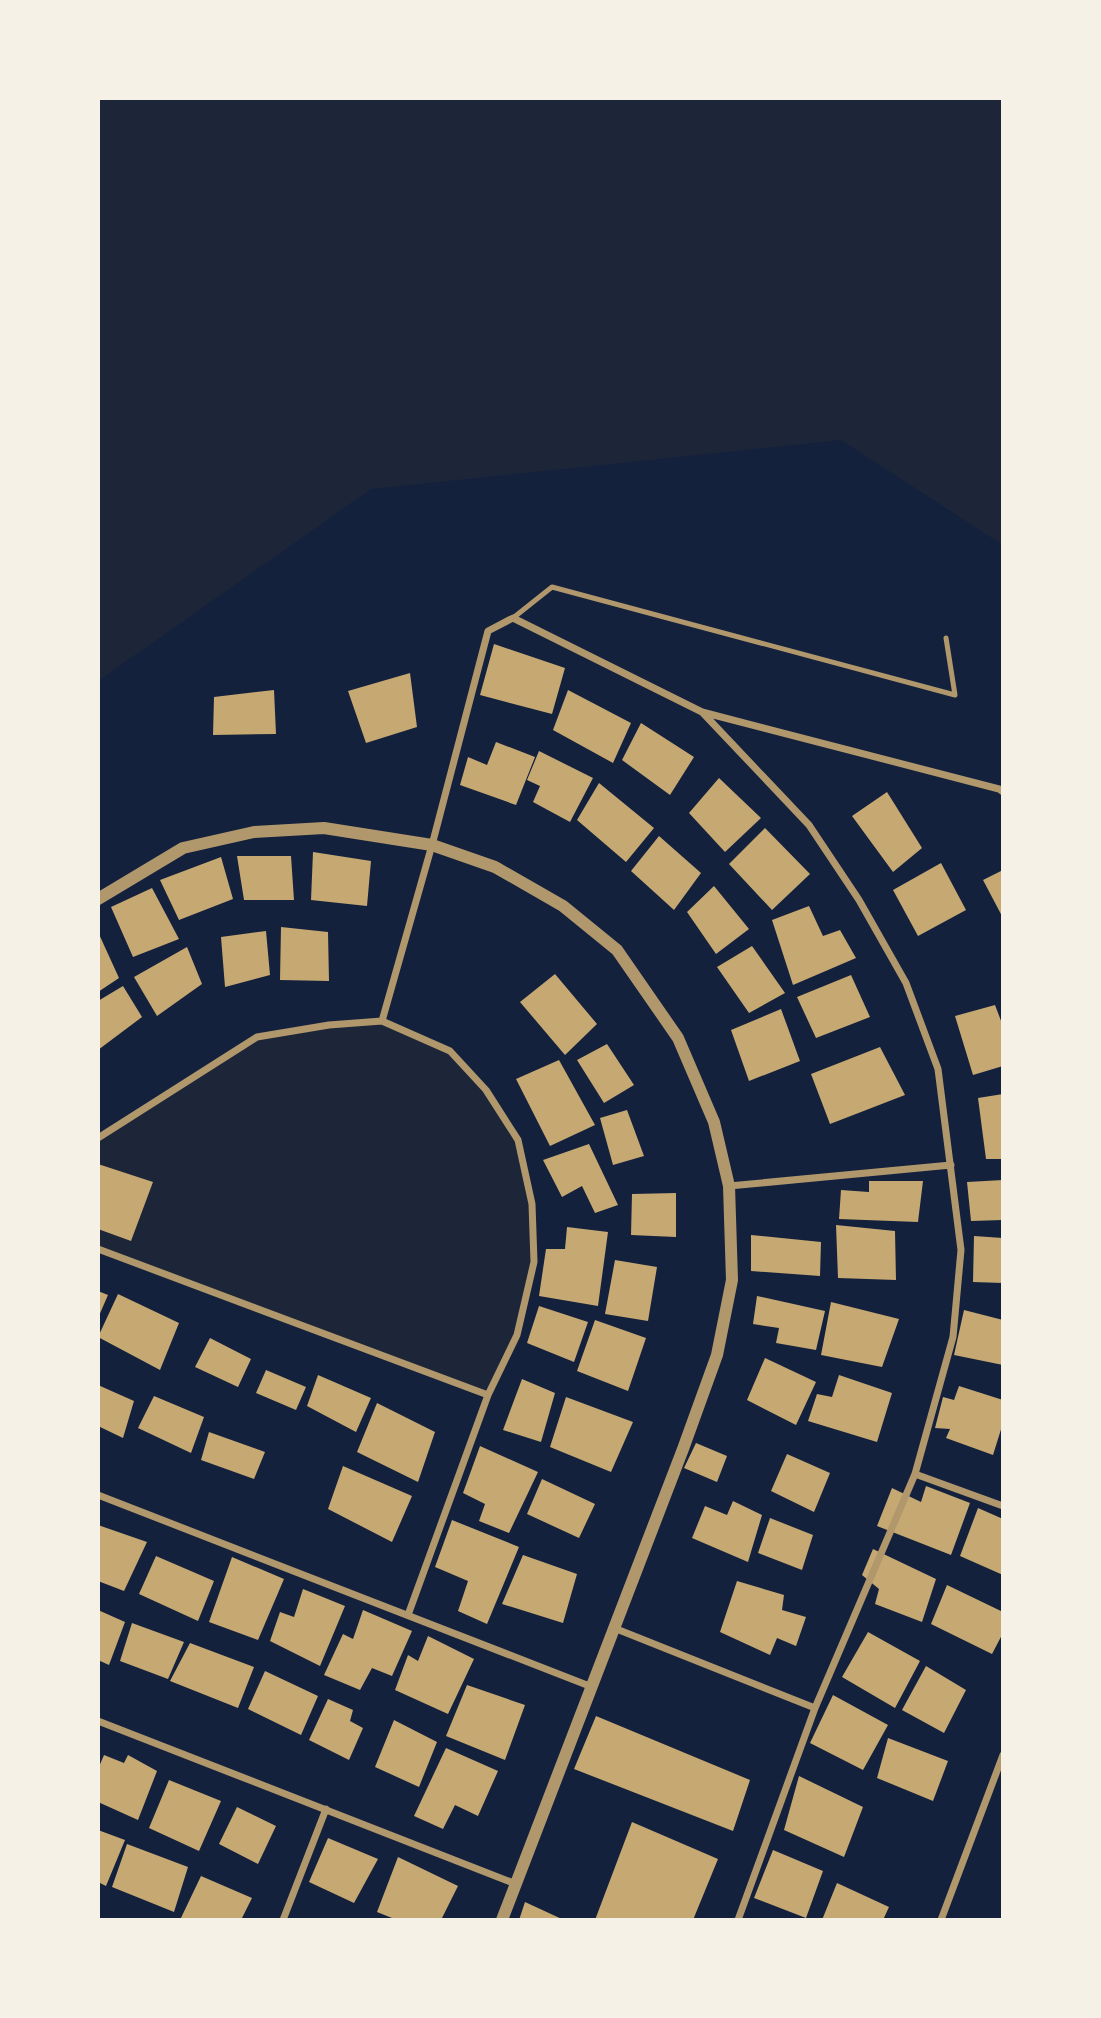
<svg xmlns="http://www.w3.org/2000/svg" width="1101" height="2018" viewBox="0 0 1101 2018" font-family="'Noto Serif',serif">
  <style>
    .green { fill: #1d2539 }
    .building { fill: #c6a872 }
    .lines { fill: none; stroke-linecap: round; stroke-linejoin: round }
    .service { stroke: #b1986c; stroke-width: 5 }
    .minor { stroke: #b1986c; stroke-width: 7 }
    .tertiary { stroke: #b1986c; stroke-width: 12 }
  </style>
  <rect width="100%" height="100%" fill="#14213d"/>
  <path class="green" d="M98 98H1003V545L841 440 371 489 98 681Z
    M382 1021 450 1051 486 1090 518 1140 532 1204 534 1262 517 1335 488 1395 98 1249V1138L257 1037Z"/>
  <path class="building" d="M494 644 565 668 552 714 480 695Z
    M410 673 417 727 366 743 348 691Z
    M274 690 276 734 213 735 214 697Z
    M568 690 631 723 613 763 553 730Z
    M641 723 694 757 670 795 622 760Z
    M496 742 535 757 516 805 460 785 468 757 487 765Z
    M539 751 593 778 570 822 533 802 540 786 527 780Z
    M719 778 761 818 725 852 689 813Z
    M599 783 654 828 626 862 577 820Z
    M887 792 922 848 893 872 852 816Z
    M765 828 810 874 772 910 729 864Z
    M659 836 701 873 674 910 631 871Z
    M313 852 371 861 367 906 311 900Z
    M237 856H291L294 900H244Z
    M221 857 233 899 179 920 160 880Z
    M941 863 966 910 918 936 893 890Z
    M1003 870V918L983 880Z
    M714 886 749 929 716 954 687 912Z
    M152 888 179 939 133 957 111 907Z
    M809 906 823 936 840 930 856 958 793 985 772 920Z
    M281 927 328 932 329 981 280 980Z
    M266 931 270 975 225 987 221 937Z
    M98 932 119 978 98 992Z
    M752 946 785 993 749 1013 717 967Z
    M187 947 202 984 157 1016 134 977Z
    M555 974 597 1024 565 1055 520 1002Z
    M851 975 870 1017 816 1038 797 997Z
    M123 986 142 1017 98 1050V1001Z
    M995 1005 1003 1026V1066L973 1075 955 1016Z
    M781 1009 800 1061 749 1081 731 1030Z
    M607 1044 634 1085 604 1103 577 1060Z
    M880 1047 905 1095 830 1124 811 1074Z
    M559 1060 595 1125 550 1146 516 1079Z
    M1003 1094V1159H986L978 1098Z
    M627 1110 644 1156 613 1165 600 1118Z
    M589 1144 618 1205 595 1213 582 1186 562 1197 543 1160Z
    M98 1164 153 1182 131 1241 98 1229Z
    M1003 1180V1220L971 1221 967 1182Z
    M869 1181H923L918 1222 839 1219 841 1190 869 1192Z
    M676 1193V1237L631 1235 632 1194Z
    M836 1225 895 1231 896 1280 838 1278Z
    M567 1227 608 1232 598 1306 539 1296 546 1249H565Z
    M751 1235 821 1242 820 1276 751 1271Z
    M974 1236 1003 1238V1283L973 1282Z
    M615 1260 657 1267 648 1321 605 1314Z
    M98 1291 108 1295 98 1318Z
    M118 1294 179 1323 160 1370 98 1337Z
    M757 1296 825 1311 816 1350 776 1343 779 1328 753 1324Z
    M831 1302 899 1319 882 1367 821 1355Z
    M539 1306 588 1322 574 1362 527 1343Z
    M964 1310 1003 1320V1365L954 1355Z
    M595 1320 646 1338 628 1391 577 1371Z
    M210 1338 251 1359 238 1387 195 1367Z
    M765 1358 816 1382 796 1425 747 1400Z
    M266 1370 306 1387 296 1410 256 1393Z
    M318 1375 371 1398 356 1432 307 1406Z
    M839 1375 892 1393 877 1442 808 1421 817 1394 832 1397Z
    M522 1379 555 1393 541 1442 503 1430Z
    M98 1385 134 1401 123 1438 98 1426Z
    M959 1386 1003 1400V1423L993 1455 946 1438 950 1429 935 1428 943 1397 954 1400Z
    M154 1396 204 1417 191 1453 138 1428Z
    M566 1397 633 1422 611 1472 550 1447Z
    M377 1403 435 1432 418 1482 357 1452Z
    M209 1432 265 1452 254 1479 201 1460Z
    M696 1443 727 1456 717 1482 684 1468Z
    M480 1446 538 1472 509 1533 479 1521 485 1504 463 1493Z
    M787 1454 830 1473 814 1512 771 1491Z
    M343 1466 412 1496 392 1542 328 1509Z
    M542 1479 595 1504 579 1538 527 1514Z
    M926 1486 970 1503 951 1555 877 1526 892 1488 921 1502Z
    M733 1501 762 1515 748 1562 692 1538 705 1506 727 1515Z
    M978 1508 1003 1519V1575L960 1556Z
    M770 1518 813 1535 802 1570 758 1553Z
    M452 1520 519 1547 487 1624 458 1611 468 1581 435 1567Z
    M98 1525 147 1542 124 1591 98 1581Z
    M873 1549 936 1579 922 1622 875 1604 879 1589 862 1575Z
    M523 1555 577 1574 563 1623 502 1604Z
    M156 1556 214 1581 198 1621 139 1594Z
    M232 1557 284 1579 258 1640 209 1622Z
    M737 1581 784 1595 782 1610 806 1617 796 1646 777 1638 770 1655 720 1632Z
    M947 1585 1003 1612V1633L992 1654 931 1624Z
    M303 1589 345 1606 320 1666 270 1641 280 1612 294 1617Z
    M98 1610 125 1622 109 1665 98 1660Z
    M363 1610 412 1631 392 1676 372 1668 360 1690 324 1675 343 1634 353 1639Z
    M132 1623 184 1642 168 1679 120 1661Z
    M868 1632 920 1661 895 1708 842 1677Z
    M428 1636 474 1659 448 1714 395 1690 408 1655 418 1661Z
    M190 1643 254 1667 238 1708 170 1681Z
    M926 1666 966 1690 944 1733 902 1710Z
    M265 1671 318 1696 301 1735 248 1709Z
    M467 1685 525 1705 505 1760 446 1736Z
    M833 1695 888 1725 863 1770 810 1743Z
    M328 1699 353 1710 350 1721 363 1728 349 1760 309 1740Z
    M596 1716 750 1780 733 1831 574 1769Z
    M394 1720 437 1742 419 1787 375 1767Z
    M888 1738 948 1761 933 1801 877 1778Z
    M446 1748 498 1771 478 1816 455 1805 443 1829 414 1816Z
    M104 1755 124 1763 128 1755 157 1771 138 1820 98 1802V1769Z
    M799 1776 863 1807 844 1857 784 1830Z
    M169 1780 221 1801 199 1851 149 1828Z
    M237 1807 276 1826 258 1864 219 1844Z
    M632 1822 718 1859 693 1920H595Z
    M98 1830 125 1840 106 1886 98 1882Z
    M328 1838 378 1859 354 1903 309 1882Z
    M127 1844 188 1867 174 1912 112 1887Z
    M773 1850 823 1871 806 1918 754 1898Z
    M398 1857 458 1886 441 1920H397L377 1912Z
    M201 1876 252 1898 241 1920H180Z
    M837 1883 889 1907 883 1920H822Z
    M525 1902 564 1920H519Z"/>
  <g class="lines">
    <path class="service" d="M513 618 552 587 955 695 946 638"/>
    <path class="minor" d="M702 712 809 825 859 900 906 983 938 1069 961 1250 953 1337 915 1474 815 1708 738 1920
      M382 1021 432 845 488 631 513 618 702 712 999 789 1003 792
      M98 1138 257 1037 329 1025 382 1021 450 1051 486 1090 518 1140 532 1204 534 1262 517 1335 488 1395 408 1615
      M729 1186 951 1165
      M98 1249 488 1395
      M915 1474 1003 1506
      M98 1495 592 1687
      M614 1628 815 1708
      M98 1721 516 1884
      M283 1920 326 1809
      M941 1920 1003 1755"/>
    <path class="tertiary" d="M98 899 183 848 254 832 324 828 432 845 495 867 563 906 617 950 678 1038 714 1122 729 1186 732 1280 717 1355 683 1449 502 1920"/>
  </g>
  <rect width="1101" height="2018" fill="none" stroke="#f6f1e7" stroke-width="200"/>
</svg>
